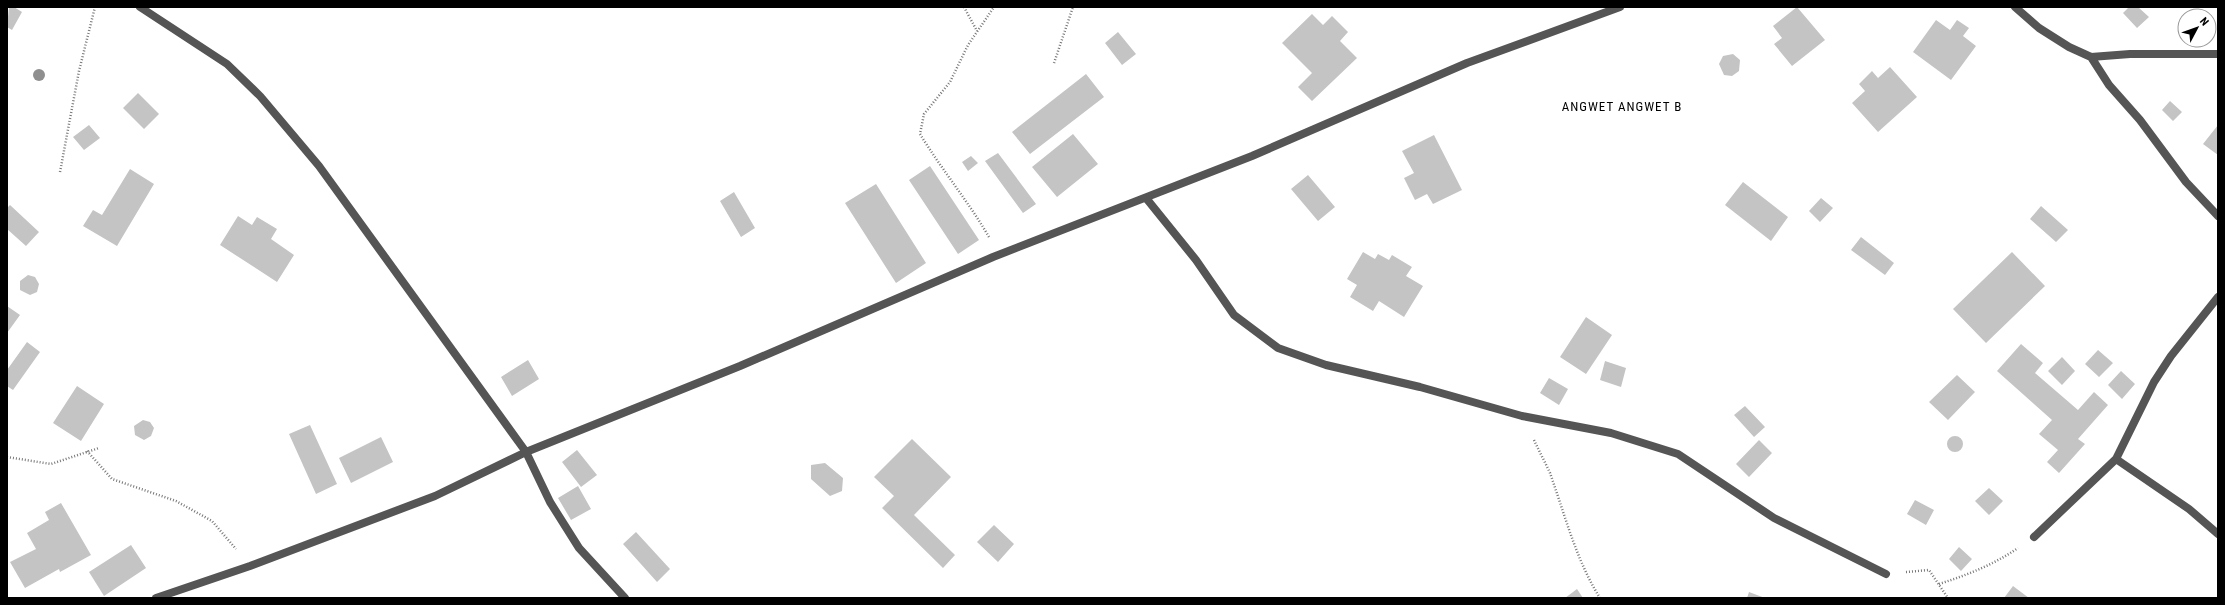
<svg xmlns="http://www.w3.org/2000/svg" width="2225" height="605" viewBox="0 0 2225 605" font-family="'Roboto Condensed',sans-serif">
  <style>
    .building { fill: #c4c4c4 }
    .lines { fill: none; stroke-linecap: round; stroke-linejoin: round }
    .path { stroke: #777; stroke-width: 2.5; stroke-dasharray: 1 2; stroke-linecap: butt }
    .minor { stroke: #555; stroke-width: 8 }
    .tree { fill: #8f8f8f }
    .labels { text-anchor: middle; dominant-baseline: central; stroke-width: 3; stroke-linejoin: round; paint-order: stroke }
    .quarter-label { font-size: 13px; letter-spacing: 1px; fill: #000; stroke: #fff }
  </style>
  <rect width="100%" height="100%" fill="#fff"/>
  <path class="building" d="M9 7H14L22 12 12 30 7 27Z
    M1797 7 1825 40 1792 66 1774 44 1782 38 1773 26Z
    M2129 7H2138L2149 17 2137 28 2123 13Z
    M1312 14 1323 25 1332 16 1348 32 1340 41 1357 58 1312 101 1298 87 1312 73 1282 43Z
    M1936 20 1950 30 1957 20 1969 28 1963 36 1976 46 1951 80 1913 52Z
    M1118 32 1136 54 1122 65 1105 43Z
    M1733 54 1740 60 1739 71 1732 76 1724 75 1719 64 1723 56Z
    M1890 67 1917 97 1878 132 1852 103 1865 91 1859 84 1872 71 1878 78Z
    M1086 74 1104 97 1030 154 1012 132Z
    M138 93 159 114 144 129 123 108Z
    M2170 101 2182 112 2173 121 2162 110Z
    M89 125 100 138 84 150 73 137Z
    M2218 125V155L2203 144Z
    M1073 134 1098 164 1057 197 1032 167Z
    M1434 135 1462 190 1433 204 1427 194 1415 200 1404 178 1414 173 1402 151Z
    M998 153 1036 204 1023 213 985 161Z
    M971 156 978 163 968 171 962 162Z
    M930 166 979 240 958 254 909 180Z
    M130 169 154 184 117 246 83 226 93 210 102 215Z
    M1308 175 1335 207 1318 221 1291 189Z
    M1743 182 1788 217 1771 241 1725 205Z
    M876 184 926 263 896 283 845 203Z
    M734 192 755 228 741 237 720 201Z
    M1821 198 1833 208 1820 222 1809 211Z
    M10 205 39 232 26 246 7 229V208Z
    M2041 206 2068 230 2056 242 2030 219Z
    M238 216 252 225 257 217 277 229 271 239 294 255 277 282 220 245Z
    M1861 237 1894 263 1885 275 1851 250Z
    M1363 252 1375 259 1378 254 1389 260 1392 255 1412 267 1406 276 1423 286 1404 317 1379 301 1373 311 1350 297 1357 285 1347 279Z
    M2012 252 2045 286 1986 343 1953 309Z
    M28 275 35 277 39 284 37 292 30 295 20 290V281Z
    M7 306 20 315 7 333Z
    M1586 317 1612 335 1586 374 1560 357Z
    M27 342 40 352 13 390 7 386V370Z
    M2021 344 2043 363 2035 373 2078 410 2094 392 2108 405 2078 439 2085 444 2059 473 2047 462 2058 450 2039 434 2052 420 1997 371Z
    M2098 350 2113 363 2099 377 2085 364Z
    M2062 357 2075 371 2062 385 2048 371Z
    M528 360 539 379 512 396 501 377Z
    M1605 361 1626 368 1621 387 1600 380Z
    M2121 371 2135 384 2122 399 2108 385Z
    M1957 375 1975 392 1948 420 1929 402Z
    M1549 378 1568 389 1559 405 1540 393Z
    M77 386 104 404 81 441 53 423Z
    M1745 406 1765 427 1754 437 1734 415Z
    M143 420 150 422 154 428 151 436 144 440 135 435 134 426Z
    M310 425 337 484 316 494 289 434Z
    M1947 444a8 8 0 1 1 16 0a8 8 0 1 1-16 0Z
    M381 437 393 462 351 483 339 458Z
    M912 439 951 477 914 515 955 555 943 568 882 508 894 496 874 477Z
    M1759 440 1772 453 1749 477 1736 464Z
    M577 450 597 475 581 487 562 462Z
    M825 463 843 478 842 491 830 496 811 479V465Z
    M578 486 591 509 571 520 558 498Z
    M1989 488 2003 501 1989 515 1975 501Z
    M1915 500 1934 510 1926 525 1907 514Z
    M61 503 91 555 60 572 59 569 25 588 10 562 36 549 27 533 49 520 45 512Z
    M994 525 1014 544 998 562 977 542Z
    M636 532 670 569 657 582 623 544Z
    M131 545 146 568 104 596 89 572Z
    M1959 547 1972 559 1961 571 1949 559Z
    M2013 586 2029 598H2004Z
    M1577 589 1583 598H1565Z
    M1749 592 1765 598H1747Z"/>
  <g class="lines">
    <path class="path" d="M964 7 977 31
      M1054 63 1073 7
      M60 172 79 71 95 7
      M989 237C968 201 942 170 920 134L924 114 950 82 968 45 994 7
      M1534 440C1539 451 1545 462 1550 473 1565 515 1576 560 1600 598
      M87 451 112 479 176 501 212 521 236 549
      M7 457 51 464 99 448
      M1906 572 1929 570 1948 598
      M1939 584C1967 575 1993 565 2018 548"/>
    <path class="minor" d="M140 7 227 64 260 96 319 166 526 452 550 502 579 548 625 598
      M2015 7 2039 28 2069 47 2091 57 2109 85 2140 120 2186 182 2218 216
      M2091 57 2130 54H2218
      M1146 198 1196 260 1234 315 1278 348 1326 365 1420 387 1522 416 1611 433 1678 454 1774 518 1886 574
      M2116 459 2189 509 2218 534
      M2034 537 2116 459 2154 382 2171 356 2218 297
      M156 598 250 566 435 496 526 452 740 366 993 257 1252 156 1467 63 1620 7"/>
  </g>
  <circle class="tree" cx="39" cy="75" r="6"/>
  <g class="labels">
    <g class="quarter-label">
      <text x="1622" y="106">ANGWET ANGWET B</text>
    </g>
  </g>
  <rect width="2225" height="605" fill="none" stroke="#000000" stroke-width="16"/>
  <g transform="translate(2197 28) rotate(49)"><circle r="19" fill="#ffffff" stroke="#999999"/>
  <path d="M0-3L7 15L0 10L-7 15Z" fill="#000000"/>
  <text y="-6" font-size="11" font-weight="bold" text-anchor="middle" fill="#000000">N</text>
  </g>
</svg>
